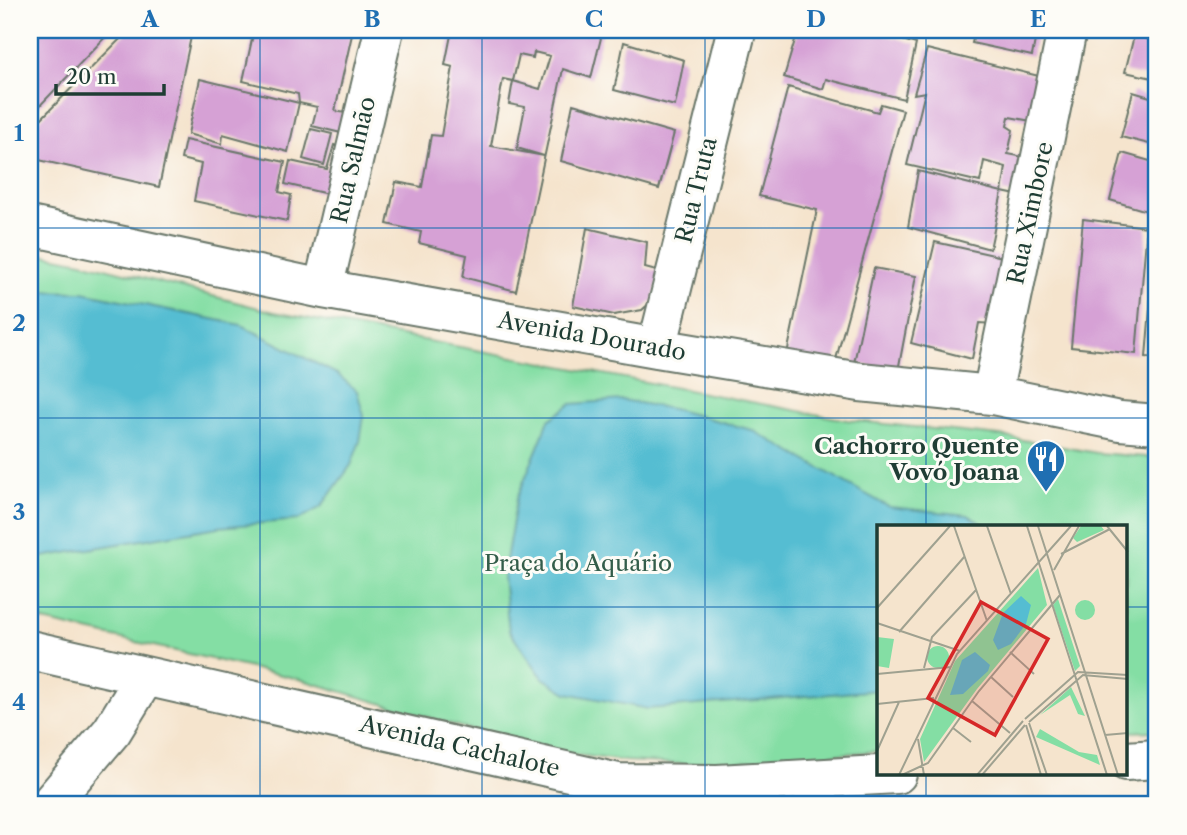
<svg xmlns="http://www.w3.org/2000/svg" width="1187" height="835" viewBox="0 0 1187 835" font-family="'Libre Caslon Text',serif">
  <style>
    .green { fill: #84dea4; stroke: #528e6c; stroke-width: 2 }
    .water { fill: #55bdd2; stroke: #3a7d83; stroke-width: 2 }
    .building { fill: #d6a1d5; fill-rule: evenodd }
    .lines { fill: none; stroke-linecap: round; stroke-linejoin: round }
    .minor-casing { stroke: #6a776a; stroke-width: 42 }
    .minor { stroke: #fff; stroke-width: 38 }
    .grid { fill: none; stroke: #1f6fb2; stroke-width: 2; stroke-opacity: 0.55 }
    .labels { text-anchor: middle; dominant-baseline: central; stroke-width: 6; stroke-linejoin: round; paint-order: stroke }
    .street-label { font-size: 23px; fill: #1f3d34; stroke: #fdfcf7 }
    .poi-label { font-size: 23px; font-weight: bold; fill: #1f3d34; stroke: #fdfcf7; text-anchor: end }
    .park-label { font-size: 23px; fill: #335d4a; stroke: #fdfcf7 }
    .inset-road { fill: none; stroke: #9fa190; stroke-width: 2 }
    .view { fill: #d62828; fill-opacity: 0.15; stroke: #d62828; stroke-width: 3.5 }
    .inset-edge { fill: none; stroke: #1f3d34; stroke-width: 3.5 }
    .neatline { fill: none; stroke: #1f6fb2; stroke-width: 2.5 }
    .grid-label { font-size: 23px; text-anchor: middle; font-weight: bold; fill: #1f6fb2 }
  </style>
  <rect width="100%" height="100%" fill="#fdfcf7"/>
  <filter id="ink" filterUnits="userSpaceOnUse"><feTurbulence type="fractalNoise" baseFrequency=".0143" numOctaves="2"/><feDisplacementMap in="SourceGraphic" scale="14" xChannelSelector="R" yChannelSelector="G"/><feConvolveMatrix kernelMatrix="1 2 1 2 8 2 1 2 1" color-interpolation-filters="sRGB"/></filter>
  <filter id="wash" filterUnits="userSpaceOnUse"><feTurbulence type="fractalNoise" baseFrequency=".00686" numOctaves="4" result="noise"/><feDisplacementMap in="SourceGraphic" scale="28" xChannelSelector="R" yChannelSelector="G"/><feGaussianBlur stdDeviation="1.57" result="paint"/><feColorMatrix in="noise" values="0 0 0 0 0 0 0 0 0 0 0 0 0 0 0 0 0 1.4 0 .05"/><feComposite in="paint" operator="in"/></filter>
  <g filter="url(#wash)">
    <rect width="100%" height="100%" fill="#f5e4cd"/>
    <path class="green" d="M30 252 82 262 274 312 847 420 1000 436 1097 453 1157 458V731L1126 732V527H879V751L700 765 624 761 539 750 299 679 30 618Z"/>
    <path class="water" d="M30 291 83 292 241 325 337 374 357 391 364 416 360 441 351 465 321 507 298 520 218 527 30 559Z
      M622 400 677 410 752 430 889 507 968 515 987 527H879V690L648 709 567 693 543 678 509 631 503 577 517 498 549 420 571 404Z"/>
    <g id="blocks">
      <path class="building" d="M30 30H112L30 116Z
        M129 30H210L209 34 192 32 159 187 30 158V130Z
        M254 30H353L335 111 345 113 341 133 312 126 317 107 299 103 298 94 243 81Z
        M452 30H603L591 78 563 69 516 291 463 277 467 255 419 243 421 232 387 224 396 182 422 187 431 135 441 136 453 67 445 65ZM534 52 550 56 540 89 513 81 509 104 525 107 517 148 544 156 491 146 503 79 513 81 519 55 533 58Z
        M798 30H869L916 44 904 99 826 79 823 89 784 77Z
        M975 30H1037L1032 56 972 43Z
        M1134 36 1157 41V79L1125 72Z
        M624 42 684 60 675 106 614 90Z
        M927 49 1047 78 1037 122 1009 117 1007 126 1013 130 1008 154 1028 158 1021 196 1002 192 990 249 908 227 918 171 1002 192 1006 167 984 161 980 182 907 165 925 92 914 94Z
        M200 79 299 103 288 152 223 134 222 144 188 134Z
        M788 87 878 112 881 104 903 110 835 363 787 354 817 210 759 196Z
        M1133 92 1157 99V146L1121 137Z
        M573 104 674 133 659 189 561 161Z
        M311 129 332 134 324 165 303 159Z
        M185 140 285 162 279 192 291 195 287 221 194 201 201 164 181 159Z
        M334 145 344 148 332 195 285 184 290 161 327 169Z
        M1122 153 1157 163V214L1110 200Z
        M1083 219 1147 227 1136 354 1071 347Z
        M587 228 647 242 645 268 660 272 653 300 642 310 614 315 573 306Z
        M935 242 1007 258 993 324 979 323 972 359 911 343Z
        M1155 248 1157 249V358L1146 357Z
        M874 268 916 276 898 371 854 363Z"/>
    </g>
  </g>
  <g filter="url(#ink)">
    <use href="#blocks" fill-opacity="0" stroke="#6a776a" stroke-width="2"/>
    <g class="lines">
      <g class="minor-casing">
        <path id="minor" d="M30 226 323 289 657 348 860 382 992 395 1120 421 1157 424
          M323 289 384 30
          M657 348 736 32
          M992 395 1067 30
          M30 650 618 783 717 784 897 774
          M1126 761 1157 759
          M49 805 112 731 145 677"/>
      </g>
      <use href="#minor" class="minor"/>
    </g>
  </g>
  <path class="grid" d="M260 30V805M482 30V805M705 30V805M926 30V527M30 228H1157M30 418H1157M30 607H879M1126 607H1157M926 774V805"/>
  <defs>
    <g id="restaurant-pin" transform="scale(2.0125)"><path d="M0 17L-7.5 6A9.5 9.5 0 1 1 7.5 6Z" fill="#1f6fb2" stroke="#fdfcf7"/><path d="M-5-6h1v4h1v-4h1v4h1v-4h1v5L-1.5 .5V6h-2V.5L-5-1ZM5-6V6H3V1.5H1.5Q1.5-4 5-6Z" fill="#fff"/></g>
  </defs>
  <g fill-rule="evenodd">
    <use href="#restaurant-pin" x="1046" y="459"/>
  </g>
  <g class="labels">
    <g class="street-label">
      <text transform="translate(353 160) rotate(-77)">Rua Salmão</text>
      <text transform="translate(696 190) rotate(-76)">Rua Truta</text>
      <text transform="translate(1030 213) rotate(-78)">Rua Ximbore</text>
      <text transform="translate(592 336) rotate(10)">Avenida Dourado</text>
      <text transform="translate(460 746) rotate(13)">Avenida Cachalote</text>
    </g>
    <g class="poi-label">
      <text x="1019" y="446">Cachorro Quente<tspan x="1019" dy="26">Vovó Joana</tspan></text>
    </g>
    <g class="park-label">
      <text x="578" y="563">Praça do Aquário</text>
    </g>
  </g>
  <g transform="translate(877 525)">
    <rect width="250" height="250" fill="#f5e4cd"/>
    <path d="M204 1H224L227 5 200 17 196 13ZM161 43 170 80 100 164 47 237 43 214 78 136ZM181 74 203 141 198 146 176 80ZM198 85a10 10 0 1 1 20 0a10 10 0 1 1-20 0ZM0 112 17 114 12 143 0 141ZM50 132a11 11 0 1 1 22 0a11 11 0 1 1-22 0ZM194 162 208 191 201 189 193 170 163 190ZM163 204 202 227 220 230 223 240 159 212Z" fill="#84dea4"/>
    <path d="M144 71 154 80 149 99 134 119 121 125 116 115 126 88ZM98 127 113 140 111 146 86 169 73 170 85 135Z" fill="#55bdd2"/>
    <path class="inset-road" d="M77 1 110 96M110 1 134 69M150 1 230 250M161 1 241 250M230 1 251 27M184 29 233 4M177 45 202 1M0 83 73 1M0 98 83 126M22 107 88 31M133 127 157 149M47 143 55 112 99 65M0 149 74 142M114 152 136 172M95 176 133 208M0 179 57 173M148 194 201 147 251 150M152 197 206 150 251 154M152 198 170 250M149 200 164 250M76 203 94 217M228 210 251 208M41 214 47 250M0 226 22 177M22 250 80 129 194 1M25 250 51 238 102 166 183 70M100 250 146 196M105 250 148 200"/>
    <path class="view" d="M104 77 171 114 118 210 51 173Z"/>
    <rect width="250" height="250" class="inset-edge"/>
  </g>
  <rect width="1187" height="835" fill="none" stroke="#fdfcf7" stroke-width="77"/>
  <path d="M56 84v10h108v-10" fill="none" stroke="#1f3d34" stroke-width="3.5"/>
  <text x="66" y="84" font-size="21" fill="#1f3d34" stroke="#fdfcf7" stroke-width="5" paint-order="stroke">20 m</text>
  <rect x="38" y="38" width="1110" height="758" class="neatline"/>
  <g class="grid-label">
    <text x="150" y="27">A</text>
    <text x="372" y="27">B</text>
    <text x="594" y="27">C</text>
    <text x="816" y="27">D</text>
    <text x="1038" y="27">E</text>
    <text x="19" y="141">1</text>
    <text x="19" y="331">2</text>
    <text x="19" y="520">3</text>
    <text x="19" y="710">4</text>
  </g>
</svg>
